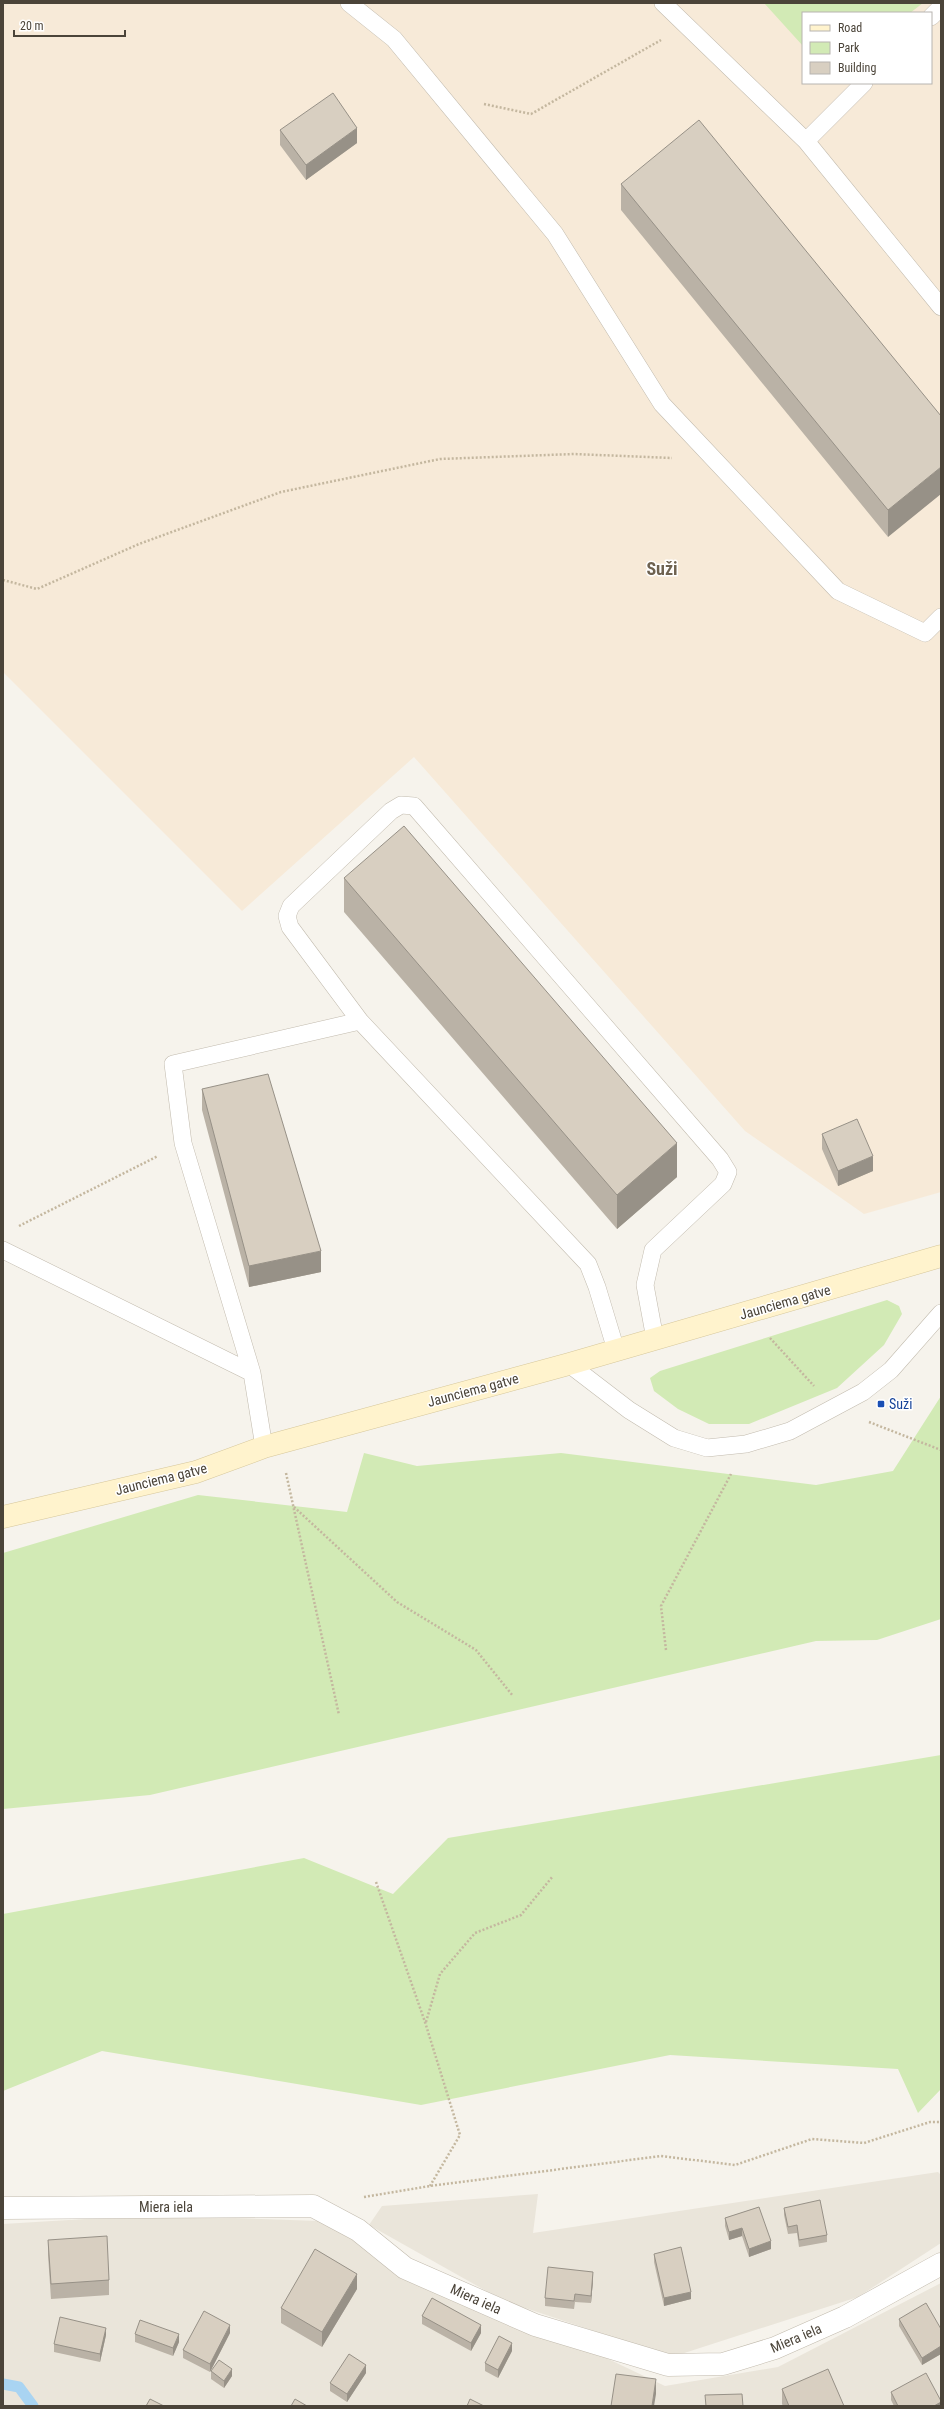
<svg xmlns="http://www.w3.org/2000/svg" width="944" height="2409" viewBox="0 0 944 2409" font-family="'Roboto Condensed',sans-serif">
  <style>
    .residential { fill: #eae5da }
    .commercial { fill: #f7ead8; fill-rule: evenodd }
    .green { fill: #d2eab5 }
    .lines { fill: none; stroke-linecap: round; stroke-linejoin: round }
    .stream { stroke: #a9d4f2; stroke-width: 11 }
    .lane-casing { stroke: #c2bbae; stroke-width: 18 }
    .street-casing { stroke: #c2bbae; stroke-width: 23 }
    .secondary-casing { stroke: #d6c79b; stroke-width: 23 }
    .path { stroke: #c4b79f; stroke-width: 2.5; stroke-dasharray: 2 2; stroke-linecap: butt }
    .lane { stroke: #fff; stroke-width: 17 }
    .street { stroke: #fff; stroke-width: 22 }
    .secondary { stroke: #fff3cd; stroke-width: 22 }
    .wall { fill: #bab2a6 }
    .shaded-wall { fill: #979187 }
    .building { fill: #d8cfc1; stroke: #979187 }
    .transit-dot { fill: #1a4fb4; stroke: #fff; stroke-width: 1.5 }
    .labels { text-anchor: middle; dominant-baseline: central; stroke-width: 3; stroke-linejoin: round; paint-order: stroke }
    .street-label { font-size: 14px; fill: #4b4439; stroke: #fff }
    .transit-label { font-size: 14px; fill: #164399; stroke: #fff; text-anchor: start }
    .district-label { font-size: 18px; font-weight: bold; fill: #6e6250; stroke: #fff }
  </style>
  <rect width="100%" height="100%" fill="#f6f3ec"/>
  <path class="residential" d="M938 2172 941 2175V2243L858 2297 672 2357 504 2301 369 2225 382 2206 538 2194 533 2233Z
    M151 2215 319 2221 665 2386 778 2367 941 2283V2406H3V2224Z"/>
  <path class="commercial" d="M3 3H941V1192L864 1214 745 1131 414 757 242 911 3 672ZM803 13H931V83H803Z"/>
  <path class="green" d="M764 3H923L910 13H803V46Z
    M887 1300 899 1306 902 1314 884 1345 837 1388 749 1424H709L678 1409 654 1391 650 1378 660 1371Z
    M941 1396V1619L877 1640 816 1641 150 1795 3 1809V1553L198 1495 347 1512 364 1453 417 1466 561 1453 816 1485 893 1471Z
    M941 1755V2089L918 2113 898 2069 670 2055 421 2105 102 2051 3 2091V1914L304 1858 393 1894 448 1838Z"/>
  <g class="lines">
    <path class="stream" d="M3 2384 19 2387 33 2406"/>
    <g class="lane-casing">
      <path id="lane" d="M349 3 394 39 555 234 662 404 838 591 925 633 941 617
        M663 3 806 141 941 307
        M931 17 941 7
        M806 141 864 83
        M360 1021 290 927 287 916 291 906 391 811 401 805 414 806 720 1159 728 1172 723 1184 653 1250 645 1285 655 1339
        M3 1250 252 1373
        M569 1364 629 1410 674 1438 707 1448 746 1444 790 1431 863 1392 891 1370 941 1313
        M264 1447 252 1373 183 1143 173 1064 360 1021 588 1264 597 1287 616 1350"/>
    </g>
    <g class="street-casing">
      <path id="street" d="M3 2208 313 2206 358 2230 405 2268 535 2325 668 2365 723 2364 775 2348 845 2317 941 2264"/>
    </g>
    <g class="secondary-casing">
      <path id="secondary" d="M3 1517 196 1472 264 1447 569 1364 941 1256"/>
    </g>
    <path class="path" d="M484 104 531 114 661 40
      M3 580 37 589 139 544 281 492 440 459 574 454 672 458
      M19 1226 158 1156
      M770 1338 814 1386
      M869 1422 941 1450
      M286 1473 339 1715
      M294 1507 397 1602 476 1650 513 1696
      M666 1650 661 1606 731 1474
      M376 1882 425 2022 460 2135 430 2186
      M426 2022 440 1974 475 1933 521 1915 553 1876
      M364 2197 430 2186 661 2156 735 2165 812 2139 864 2143 930 2122H941"/>
    <use href="#lane" class="lane"/>
    <use href="#street" class="street"/>
    <use href="#secondary" class="secondary"/>
  </g>
  <path class="wall" d="M280 130 357 143 306 180 280 145Z
    M621 184 941 416 888 537 621 210Z
    M344 878 677 1177 617 1229 344 912Z
    M202 1089 321 1272 249 1287 202 1110Z
    M822 1134 873 1171 838 1186 822 1149Z
    M759 2207 771 2249 749 2257 742 2236 729 2240 725 2226V2218Z
    M784 2208 827 2235V2242L799 2247 797 2233 788 2234 784 2215Z
    M48 2240 109 2280V2295L51 2299 48 2255Z
    M654 2254 691 2299 664 2306 654 2262Z
    M593 2280 591 2303 575 2302 574 2309 545 2306V2298Z
    M357 2289 322 2347 281 2323V2308Z
    M422 2316 481 2333 471 2351 422 2324Z
    M899 2319 941 2329V2354L922 2365 899 2326Z
    M230 2333 210 2372 183 2358V2350Z
    M135 2334 179 2342 173 2356 135 2342Z
    M106 2335 100 2362 54 2352V2344Z
    M512 2351 498 2378 485 2371V2363Z
    M211 2371 232 2376 224 2388 211 2379Z
    M366 2373 347 2402 330 2391V2383Z
    M782 2389 844 2406H783L782 2404Z
    M891 2392 941 2406H894L891 2400Z"/>
  <path class="shaded-wall" d="M357 128V143L306 180V165Z
    M941 467V494L888 537V510Z
    M677 1143V1177L617 1229V1195Z
    M873 1156V1171L838 1186V1171Z
    M321 1251V1272L249 1287V1266Z
    M742 2228V2236L729 2240V2232Z
    M771 2241V2249L749 2257V2249Z
    M593 2272V2280L591 2303V2296Z
    M357 2274V2289L322 2347V2332Z
    M691 2292V2299L664 2306V2298Z
    M230 2325V2333L210 2372V2364Z
    M481 2325V2333L471 2351V2343Z
    M106 2328V2335L100 2362V2354Z
    M179 2334V2342L173 2356V2348Z
    M512 2343V2351L498 2378V2370Z
    M941 2346V2354L922 2365V2358Z
    M366 2365V2373L347 2402V2394Z
    M232 2369V2376L224 2388V2381Z
    M656 2379V2394L654 2406H652Z
    M941 2402V2406H934Z"/>
  <path class="building" d="M333 93 357 128 306 165 280 130Z
    M699 120 941 416V467L888 510 621 184Z
    M404 826 677 1143 617 1195 344 878Z
    M268 1074 321 1251 249 1266 202 1089Z
    M857 1119 873 1156 838 1171 822 1134Z
    M820 2200 827 2235 799 2240 797 2225 788 2227 784 2208Z
    M759 2207 771 2241 749 2249 742 2228 729 2232 725 2218Z
    M107 2236 109 2280 51 2284 48 2240Z
    M681 2247 691 2292 664 2298 654 2254Z
    M315 2249 357 2274 322 2332 281 2308Z
    M548 2267 593 2272 591 2296 575 2294 574 2301 545 2298Z
    M432 2298 481 2325 471 2343 422 2316Z
    M926 2303 941 2329V2346L922 2358 899 2319Z
    M204 2311 230 2325 210 2364 183 2350Z
    M60 2317 106 2328 100 2354 54 2344Z
    M140 2320 179 2334 173 2348 135 2334Z
    M499 2336 512 2343 498 2370 485 2363Z
    M349 2354 366 2365 347 2394 330 2383Z
    M219 2360 232 2369 224 2381 211 2371Z
    M828 2369 844 2406H789L782 2389Z
    M926 2373 941 2401V2402L934 2406H898L891 2392Z
    M616 2374 656 2379 652 2406H611Z
    M742 2394 743 2406H706L705 2395Z
    M150 2399 164 2406H146Z
    M295 2399 307 2406H291Z
    M470 2399 484 2406H467Z"/>
  <rect class="transit-dot" x="877" y="1400" width="8" height="8" rx="2"/>
  <g class="labels">
    <g class="street-label">
      <text transform="translate(785 1302) rotate(-16)">Jaunciema gatve</text>
      <text transform="translate(473 1390) rotate(-15)">Jaunciema gatve</text>
      <text transform="translate(161 1479) rotate(-14)">Jaunciema gatve</text>
      <text x="166" y="2207">Miera iela</text>
      <text transform="translate(476 2299) rotate(24)">Miera iela</text>
      <text transform="translate(796 2338) rotate(-23)">Miera iela</text>
    </g>
    <g class="transit-label">
      <text x="889" y="1404">Suži</text>
    </g>
    <g class="district-label">
      <text x="662" y="568">Suži</text>
    </g>
  </g>
  <rect width="944" height="2409" fill="none" stroke="#4b4439" stroke-width="8"/>
  <rect x="802" y="12" width="130" height="72" fill="#ffffff" stroke="#b7b4b0"/>
  <rect x="810" y="25" width="20" height="6" fill="#fff3cd" stroke="#b7b4b0"/>
  <text x="838" y="32" font-size="12" fill="#4b4439">Road</text>
  <rect x="810" y="42" width="20" height="12" fill="#d2eab5" stroke="#b7b4b0"/>
  <text x="838" y="52" font-size="12" fill="#4b4439">Park</text>
  <rect x="810" y="62" width="20" height="12" fill="#d8cfc1" stroke="#b7b4b0"/>
  <text x="838" y="72" font-size="12" fill="#4b4439">Building</text>
  <path d="M14 30v6h111v-6" fill="none" stroke="#4b4439" stroke-width="2"/>
  <text x="20" y="30" font-size="12" fill="#4b4439" stroke="#ffffff" stroke-width="3" paint-order="stroke">20 m</text>
</svg>
